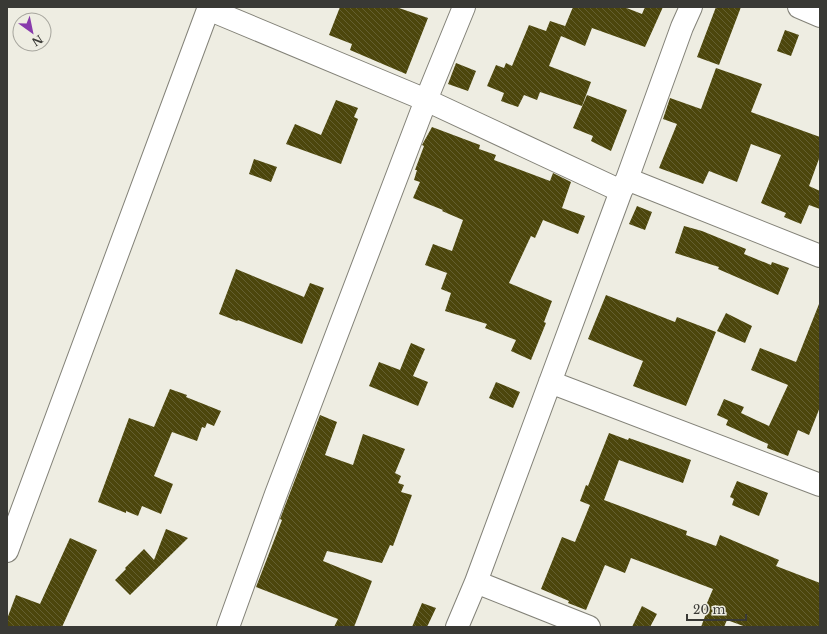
<svg xmlns="http://www.w3.org/2000/svg" width="827" height="634" viewBox="0 0 827 634" font-family="'Libre Baskerville',serif">
  <style>
    .building { fill: url(#building-back-hatch) }
    .lines { fill: none; stroke-linecap: round; stroke-linejoin: round }
    .minor-casing { stroke: #838278; stroke-width: 24 }
    .minor { stroke: #fff; stroke-width: 22 }
  </style>
  <defs>
    <pattern id="building-back-hatch" width="6" height="6" patternUnits="userSpaceOnUse"><rect width="6" height="6" fill="#4c460c"/><path d="M-1 5l2 2M0 0l6 6M5-1l2 2" fill="none" stroke="#645f30"/></pattern>
  </defs>
  <rect width="100%" height="100%" fill="#eeede2"/>
  <path class="building" d="M340 7H396L428 18 406 74 350 50 352 44 329 35Z
    M573 7H624L642 14 645 7H663L645 47 592 28 585 46 561 36Z
    M716 7H741L719 65 697 57Z
    M550 21 565 26 549 66 591 82 582 106 540 92 537 100 524 95 518 107 501 101 504 93 487 86 496 65 504 68 506 63 512 66 529 25 546 31Z
    M785 30 799 35 791 56 777 51Z
    M456 63 476 71 468 91 448 84Z
    M716 68 762 84 751 112 820 137V156L809 186 820 191V209L809 205 801 224 784 217 786 213 761 203 781 155 751 144 737 182 709 171 703 184 659 168 677 124 663 119 670 98 701 109Z
    M587 95 627 110 611 151 591 141 593 136 573 128Z
    M336 100 358 108 354 117 358 119 341 164 286 144 295 124 321 135Z
    M432 127 480 145 479 149 496 155 494 160 550 181 553 173 571 182 562 208 585 216 578 234 543 220 535 238 531 236 509 283 552 301 544 322 546 323 531 360 511 351 516 340 485 328 487 324 445 311 451 293 441 289 447 273 425 265 433 244 452 251 463 220 442 211 443 210 413 198 420 182 414 180 417 170H415L424 146 422 145Z
    M254 159 277 167 271 182 249 174Z
    M637 206 652 212 645 230 629 224Z
    M684 226 702 231 746 249 744 254 771 265 772 262 789 268 778 295 718 269 719 267 675 253Z
    M236 269 304 297 310 283 324 288 302 344 238 320 237 321 219 314Z
    M606 295 675 322 677 317 716 332 686 406 633 386 643 361 588 339Z
    M819 304 820 407 809 435 798 430 788 456 767 448 768 444 726 425 728 420 717 415 724 399 744 407 741 413 769 426 788 385 751 370 760 348 796 362Z
    M726 313 752 326 745 343 717 331Z
    M411 343 425 349 413 376 428 382 418 406 369 386 379 362 400 370Z
    M496 382 520 392 513 408 489 398Z
    M170 389 187 395 186 397 221 411 214 426 207 423 205 428 202 427 197 441 172 432 154 476 173 484 161 514 142 506 138 516 126 511V513L98 502 129 418 154 427Z
    M320 415 337 422 325 455 353 465 363 434 405 449 395 473 401 476 398 483 404 485 401 492 412 495 393 546 390 545 382 563 327 551 323 561 372 581 354 627H334L338 619 256 587 282 520 280 519 288 498Z
    M609 433 628 440 629 438 691 460 683 483 619 460 604 500 684 530 687 531 686 535 716 546 720 535 779 560 776 566 820 583V627H746L727 620 724 627H701L707 611 704 610 713 589 631 558 625 573 605 565 586 610 568 603 569 601 541 589 562 537 575 542 590 505 580 501 586 485 588 486Z
    M737 481 768 493 759 516 732 505 734 499 730 497Z
    M166 529 188 538 130 595 115 580 126 569 125 568 144 549 154 560Z
    M70 538 97 550 62 627H7V619L16 595 40 604Z
    M422 603 436 608 427 627H412Z
    M642 606 657 614 650 627H632Z"/>
  <g class="lines">
    <g class="minor-casing">
      <path id="minor" d="M799 7 820 16
        M208 9 426 100 621 191
        M627 179 820 256
        M550 382 820 485
        M7 551 209 7
        M476 582 589 627
        M228 627 276 494 426 100 464 7
        M457 627 476 582 621 191 627 179 682 27 691 7"/>
    </g>
    <use href="#minor" class="minor"/>
  </g>
  <rect width="827" height="634" fill="none" stroke="#393935" stroke-width="16"/>
  <g transform="translate(32 32) rotate(147)"><circle r="19" fill="#eeede2" stroke="#a6a59d"/>
  <path d="M0-3L7 15L0 10L-7 15Z" fill="#883bac"/>
  <text y="-6" font-size="11" font-weight="bold" text-anchor="middle" fill="#393935">N</text>
  </g>
  <path d="M687 614v6h59v-6" fill="none" stroke="#393935" stroke-width="2"/>
  <text x="693" y="614" font-size="12" fill="#393935" stroke="#eeede2" stroke-width="3" paint-order="stroke">20 m</text>
</svg>
